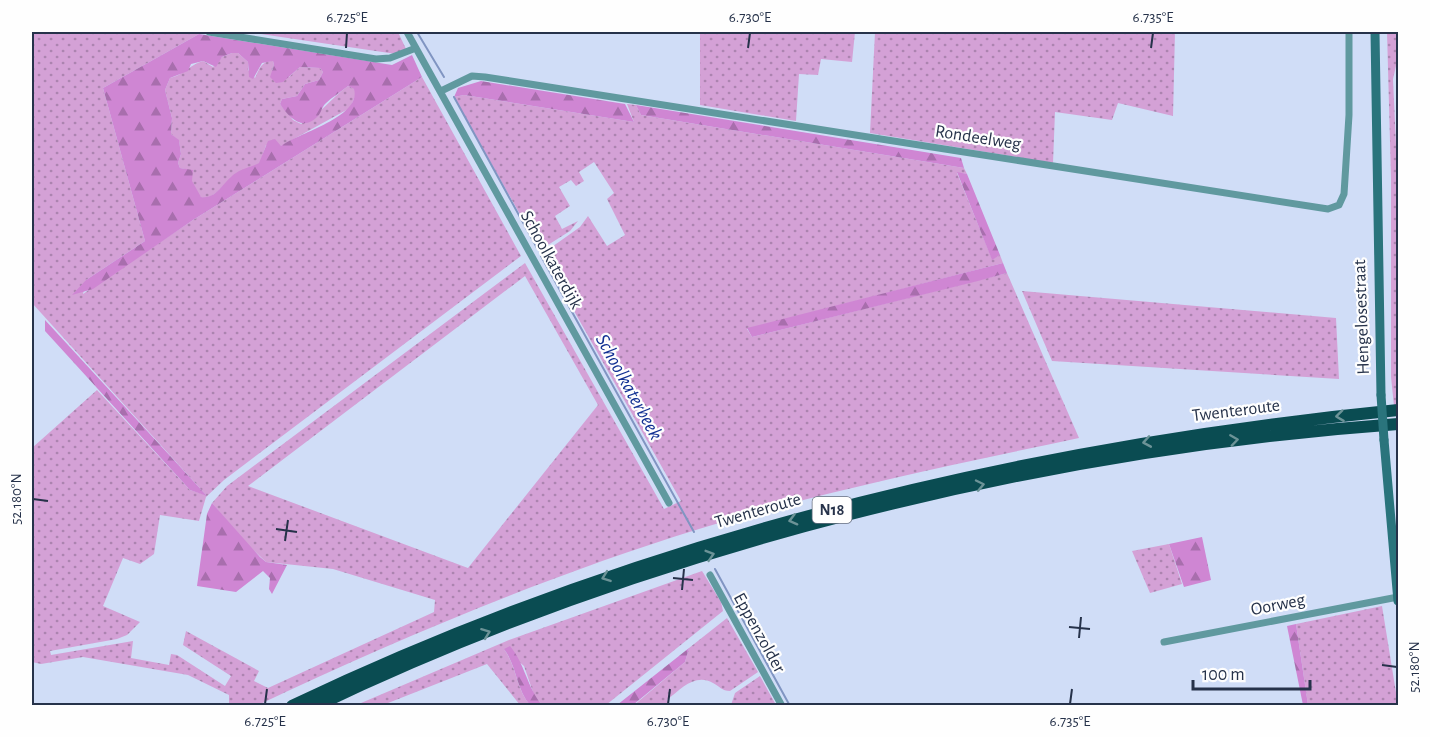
<svg xmlns="http://www.w3.org/2000/svg" width="1430" height="737" viewBox="0 0 1430 737" font-family="'Alegreya Sans',sans-serif">
  <style>
    .grass { fill: url(#grass-dots); fill-rule: evenodd }
    .forest { fill: url(#forest-firs); fill-rule: evenodd }
    .lines { fill: none; stroke-linecap: round; stroke-linejoin: round }
    .stream { stroke: #8095c2; stroke-width: 2 }
    .minor { stroke: #60999f; stroke-width: 7 }
    .secondary { stroke: #2a747c; stroke-width: 9 }
    .trunk { stroke: #0a4c52; stroke-width: 12 }
    .secondary-bridge { stroke: #2a747c; stroke-width: 9 }
    .oneway { stroke: #6c9397 }
    .ticks { fill: none; stroke: #26324a; stroke-width: 2 }
    .labels { text-anchor: middle; dominant-baseline: central; stroke-width: 4.5; stroke-linejoin: round; paint-order: stroke }
    .shield { fill: #fefefe; stroke: #676f80; stroke-width: 1.5 }
    .shield-label { font-size: 16px; font-weight: bold; fill: #26324a }
    .street-label { font-size: 18px; fill: #26324a; stroke: #fefefe }
    .water-label { font-size: 20px; font-style: italic; fill: #123193; stroke: #fefefe }
    .neatline { fill: none; stroke: #26324a; stroke-width: 2 }
    .ticks-label { font-size: 15px; text-anchor: middle; fill: #26324a }
  </style>
  <defs>
    <pattern id="grass-dots" width="8" height="8" patternUnits="userSpaceOnUse" patternTransform="scale(1.5)"><rect width="8" height="8" fill="#d4a1d6"/><path d="M2 2h.1M6 6h.1" fill="none" stroke="#ac84b0" stroke-width="1.8" stroke-linecap="round"/></pattern>
    <pattern id="forest-firs" width="22" height="20" patternUnits="userSpaceOnUse" patternTransform="scale(1.5)"><rect width="22" height="20" fill="#cf86d3"/><path d="M5 1l3.5 6h-7zM16 11l3.5 6h-7z" fill="#a86ead"/></pattern>
  </defs>
  <rect width="100%" height="100%" fill="#d0ddf7"/>
  <path class="grass" d="M32 32H179L199 34 103 88 145 241 86 280 83 294 193 220 422 77 521 256 224 480 206 497 199 521 160 515 154 554 140 564 123 558 103 606 140 622 127 635 117 639 50 651 51 655 133 641 131 658 169 665 171 654 177 655 225 686 231 676 183 645 186 631 259 671 254 681 268 688 434 612 435 600 333 569 266 562 241 538 212 503 227 486 525 263 664 509 681 501 542 254 580 227 588 216 607 246 625 235 607 199 614 193 594 162 579 172 584 181 576 186 571 180 559 187 570 206 555 216 562 229 578 221 570 231 540 250 454 97 464 95 634 122 627 104 636 105 641 115 964 168 967 174 957 173 992 259 1000 255 1003 263 747 329 752 337 1007 273 1079 438C952 465 824 491 699 529 547 576 400 638 256 706L229 705V695L188 675 83 657 41 664 32 662V448L97 390 190 490 206 495 32 303ZM525 276 598 405 468 568 248 486Z
    M248 32H398L406 49 396 54Z
    M700 32H855L852 62 821 59 818 75 799 74 796 121 700 105Z
    M875 32H1175L1173 116 1118 103 1112 120 1055 112 1053 163 870 133Z
    M1387 32H1398V57L1393 79 1398 189V406H1394L1391 377V178Z
    M232 53H238L248 62V70L255 78C259 69 262 60 273 61L274 65 272 70 289 77 300 67 320 68 323 72 319 80 305 84 297 96 282 99 280 104 293 120 301 124C320 115 331 98 348 86L355 89 356 94 350 108 281 146 266 145 260 163C252 168 242 170 234 175 227 180 212 203 201 197 193 193 189 176 185 169L180 168 178 163 181 154 179 141 171 134 172 118 165 90 170 78C184 75 189 65 203 61L213 67 222 57Z
    M1022 291 1336 318 1339 379 1052 361Z
    M1169 544 1182 584 1150 593 1132 551Z
    M702 571 721 602 723 611 606 705H542L534 695 524 666 504 649C517 667 516 689 530 705H520L487 664 383 705 354 706 509 640Z
    M1382 606 1398 705H1308L1296 624Z
    M727 618 758 672 730 691C722 691 719 686 713 683 695 673 681 689 667 700L671 705 633 706 685 662 689 648Z
    M760 676 776 705H731L735 693Z"/>
  <path class="forest" d="M199 34 392 65 412 55 422 77 193 220 93 289 72 295 86 280 145 241 103 88ZM232 53H238L248 62 249 77 253 79 262 63 273 61 274 65 270 77 276 83 283 82 300 67 320 68 323 72 319 80 305 84 297 96 282 99 280 104C289 118 303 132 318 116 321 113 322 107 325 104 332 97 341 92 348 86L354 89C362 117 298 133 281 146L275 139 268 141 259 163C252 167 243 168 236 173 224 180 217 200 201 197L192 181 193 170 180 168 178 163 181 154 179 140 171 134 172 118 165 90 170 78 188 71 191 64 203 61 216 67 222 57Z
    M481 81 625 104 634 122 464 95 454 97 458 88Z
    M636 105 961 158 964 168 641 115Z
    M957 172 967 174 1000 255 992 260Z
    M1003 263 1007 273 978 281 752 337 747 328Z
    M45 320 207 496 190 490 45 331Z
    M212 503 260 557 266 562 287 565 272 594 269 589 270 578 263 571 236 592 197 586 207 514Z
    M1202 537 1211 580 1184 587 1169 544Z
    M1296 624 1308 705H1303L1287 626Z
    M510 646C525 664 527 687 542 705H530C516 689 517 666 504 649Z
    M689 648 685 662 633 705H617Z"/>
  <g class="lines">
    <path class="stream" d="M417 32 444 77
      M454 97 537 248
      M541 256 694 532
      M715 569 790 706"/>
    <path class="minor" d="M209 32 376 59 390 58 416 48
      M407 32 669 503
      M441 91 472 76 485 77 1328 209 1339 205 1344 194 1349 115V32
      M710 575 782 706
      M1164 642 1398 597"/>
    <path class="secondary" d="M1375 32 1381 395
      M1384 440 1398 601"/>
    <path class="trunk" d="M292 706C642 539 1015 448 1398 410
      M316 706C646 548 1035 450 1398 424"/>
    <path class="secondary-bridge" d="M1381 395 1384 440"/>
  </g>
  <defs><path id="oneway-chevron" d="M-2-3.5L2.5 0L-2 3.5" fill="none" stroke-width="1.6" stroke-linecap="round" stroke-linejoin="round" transform="scale(1.5)"/></defs>
  <g class="oneway">
    <use href="#oneway-chevron" transform="translate(1340 416) rotate(173)"/>
    <use href="#oneway-chevron" transform="translate(1234 440) rotate(-8)"/>
    <use href="#oneway-chevron" transform="translate(1147 442) rotate(170)"/>
    <use href="#oneway-chevron" transform="translate(980 485) rotate(-12)"/>
    <use href="#oneway-chevron" transform="translate(793 520) rotate(165)"/>
    <use href="#oneway-chevron" transform="translate(710 555) rotate(-17)"/>
    <use href="#oneway-chevron" transform="translate(606 577) rotate(160)"/>
    <use href="#oneway-chevron" transform="translate(486 633) rotate(-21)"/>
  </g>
  <path class="ticks" d="M346 48 347 33M748 48 750 33M1151 48 1153 33M33 499 48 501M276 529 297 532M285 541 288 520M673 578 693 580M682 590 684 569M1069 627 1090 629M1079 638 1081 617M1382 665 1397 667M265 704 267 689M668 704 670 689M1070 704 1072 689"/>
  <g class="labels">
    <rect class="shield" x="812.5" y="497" width="39" height="26" rx="4.5"/>
    <g class="shield-label">
      <text x="832" y="510">N18</text>
    </g>
    <g class="street-label">
      <text transform="translate(978 138) rotate(9)">Rondeelweg</text>
      <text transform="translate(551 260) rotate(61)">Schoolkaterdijk</text>
      <text transform="translate(1362 317) rotate(-92)">Hengelosestraat</text>
      <text transform="translate(1236 411) rotate(-7)">Twenteroute</text>
      <text transform="translate(758 511) rotate(-16)">Twenteroute</text>
      <text transform="translate(1278 605) rotate(-11)">Oorweg</text>
      <text transform="translate(759 633) rotate(61)">Eppenzolder</text>
    </g>
    <g class="water-label">
      <text transform="translate(629 387) rotate(61)">Schoolkaterbeek</text>
    </g>
  </g>
  <rect width="1430" height="737" fill="none" stroke="#fefefe" stroke-width="66"/>
  <path d="M1193 680v9h117v-9" fill="none" stroke="#26324a" stroke-width="3"/>
  <text x="1202" y="680" font-size="18" fill="#26324a" stroke="#fefefe" stroke-width="4.5" paint-order="stroke">100 m</text>
  <rect x="33" y="33" width="1364" height="671" class="neatline"/>
  <g class="ticks-label">
    <text x="347" y="22">6.725°E</text>
    <text x="750" y="22">6.730°E</text>
    <text x="1153" y="22">6.735°E</text>
    <text transform="translate(16 499) rotate(-90)" y="5">52.180°N</text>
    <text transform="translate(1414 667) rotate(-90)" y="5">52.180°N</text>
    <text x="265" y="726">6.725°E</text>
    <text x="668" y="726">6.730°E</text>
    <text x="1070" y="726">6.735°E</text>
  </g>
</svg>
